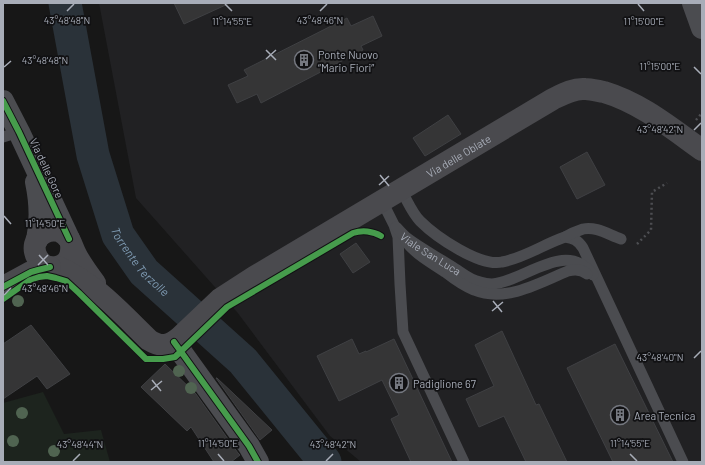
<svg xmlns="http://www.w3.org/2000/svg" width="705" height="465" viewBox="0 0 705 465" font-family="Barlow,sans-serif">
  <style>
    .built { fill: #212123 }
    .green { fill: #1d241e }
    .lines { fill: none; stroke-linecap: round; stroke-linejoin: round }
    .river { stroke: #2a3239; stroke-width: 33 }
    .building { fill: #353536; stroke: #3f4043 }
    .path { stroke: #4d4e52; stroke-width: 2.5; stroke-dasharray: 2 3; stroke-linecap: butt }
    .service { stroke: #4b4c50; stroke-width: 11 }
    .minor { stroke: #4b4c50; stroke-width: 22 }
    .tertiary { stroke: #4b4c50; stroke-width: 22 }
    .secondary { stroke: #4a4a4e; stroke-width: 22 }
    .cycleway-casing { stroke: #111113; stroke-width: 8 }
    .cycleway { stroke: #469c4c; stroke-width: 6 }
    .tree { fill: #506451 }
    .ticks { fill: none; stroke: #a8adb8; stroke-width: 1.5 }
    .labels { text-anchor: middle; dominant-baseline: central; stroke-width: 3.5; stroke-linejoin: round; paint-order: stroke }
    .poi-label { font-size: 11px; fill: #a8adb8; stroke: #111113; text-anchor: start }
    .street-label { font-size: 11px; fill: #a8adb8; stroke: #111113 }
    .water-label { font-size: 12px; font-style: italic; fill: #7f9bb3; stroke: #111113 }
    .ticks-label { font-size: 10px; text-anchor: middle; fill: #a8adb8; stroke: #111113; stroke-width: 3.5; stroke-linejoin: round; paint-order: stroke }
  </style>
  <rect width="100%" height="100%" fill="#171717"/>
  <path class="built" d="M99 3H702V462H361L330 436 237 312 136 198Z"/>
  <path class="green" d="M43 392 64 434 101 430 110 462H3V403Z"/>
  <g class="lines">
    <path class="river" id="s1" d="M65 3 93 155 118 235 144 272 243 361 325 462"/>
  </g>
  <path class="building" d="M174 3H230L184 24Z
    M373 16 382 36 361 46 363 50 261 103 257 94 237 103 228 85 248 76 244 70 347 18 351 26Z
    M448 115 461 134 425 156 413 138Z
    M587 152 605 185 577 199 560 167Z
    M356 243 370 262 353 273 340 254Z
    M31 325 70 374 47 389 37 376 3 399V344Z
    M502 331 536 405 539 404 567 462H526L504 416 479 427 466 399 494 386 475 345Z
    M352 339 359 354 366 351V352L394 339 452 462H411L391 419 399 415 382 380 339 401 317 356Z
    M615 344 673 462H613L567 368Z
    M165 364 196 394 238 453 240 455 231 462H214L191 427 187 431 141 387Z
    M216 378H217L272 430 260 440Z"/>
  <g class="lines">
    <path class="path" d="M696 120 702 113
      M637 244 651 230 652 192 667 183"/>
    <g class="service">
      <path d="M3 137 19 132"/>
      <path d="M401 190C407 200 412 213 420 221 436 237 480 267 502 262 524 258 544 244 565 237 573 238 578 240 583 248L683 462"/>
      <path d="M382 201 394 225 398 237 400 284 403 332 464 462"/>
      <path id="s2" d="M396 227C400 231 403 235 407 238 420 248 437 257 451 266 460 271 469 280 480 282 483 283 488 284 492 284 524 282 566 238 593 275"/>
      <path d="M565 237C570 234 577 231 583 229 596 226 609 235 621 239"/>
      <path d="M406 242C417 255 431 263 445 272 454 279 463 286 474 290 506 303 538 283 568 271 575 269 581 269 587 274"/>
    </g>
    <path class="minor" d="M174 342 249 446 258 462"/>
    <path class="tertiary" d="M693 3 702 28
      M3 101 19 132 69 239
      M36 182C40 201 41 221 37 240"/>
    <g class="secondary">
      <path d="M71 244C72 253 70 261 62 265 41 277 23 244 44 233 49 230 54 230 59 231 63 233 66 235 69 239 72 244 74 252 78 258 83 267 89 275 95 283"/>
      <path id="s3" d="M58 267C95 283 121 313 149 340 162 348 169 346 180 337L220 299 254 277 553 99C563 94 574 88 585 89 591 89 598 91 604 92 641 103 671 128 702 150"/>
      <path d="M3 287 31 272 38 270 50 267"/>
    </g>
    <g class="cycleway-casing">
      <path id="cycleway" d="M3 101 19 132 69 239
        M3 287 31 272 38 270 50 267
        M3 299 30 280 39 277 47 276 56 278 66 281 79 293 146 359H163L175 357 227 307 353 233C362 230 373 231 381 236
        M174 342 249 446 258 462"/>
    </g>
    <use href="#cycleway" class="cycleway"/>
  </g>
  <g class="tree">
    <circle cx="18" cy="301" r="6"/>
    <circle cx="179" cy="371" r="6"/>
    <circle cx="191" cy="388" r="6"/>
    <circle cx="22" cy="413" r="6"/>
    <circle cx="13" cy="441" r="6"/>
    <circle cx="54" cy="451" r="6"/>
  </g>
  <path class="ticks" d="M225 4 232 11M638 4 644 11M67 11 74 4M320 11 327 4M266 50 276 60M266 59 276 50M4 67 11 61M694 67 701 74M694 130 701 123M380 175 389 186M379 185 389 176M4 216 11 224M39 255 48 265M38 265 48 255M4 295 11 288M493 301 502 312M492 311 503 302M694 358 701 351M152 380 161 391M151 390 162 381M218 454 224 461M630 454 637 461M73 461 80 454M326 461 333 454"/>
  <defs>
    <g id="building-ring" transform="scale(1)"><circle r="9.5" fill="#111113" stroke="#757880" stroke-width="1.5"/><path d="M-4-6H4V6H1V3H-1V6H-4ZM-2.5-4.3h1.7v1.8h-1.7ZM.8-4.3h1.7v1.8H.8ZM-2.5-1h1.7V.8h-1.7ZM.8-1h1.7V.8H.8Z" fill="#757880"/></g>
  </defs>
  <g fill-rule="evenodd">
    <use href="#building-ring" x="304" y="60"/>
    <use href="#building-ring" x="399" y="383"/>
    <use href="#building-ring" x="620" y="415"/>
  </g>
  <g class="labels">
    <g class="poi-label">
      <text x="318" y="54">Ponte Nuovo<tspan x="318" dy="13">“Mario Fiori”</tspan></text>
      <text x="413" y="383">Padiglione 67</text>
      <text x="634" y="415">Area Tecnica</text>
    </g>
    <g class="street-label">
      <text stroke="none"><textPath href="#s3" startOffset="485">Via delle Oblate</textPath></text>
      <text transform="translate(47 168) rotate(65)">Via delle Gore</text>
      <text stroke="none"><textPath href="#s2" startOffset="44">Viale San Luca</textPath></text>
    </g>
    <g class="water-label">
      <text stroke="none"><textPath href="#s1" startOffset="273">Torrente Terzolle</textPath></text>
    </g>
  </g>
  <g class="ticks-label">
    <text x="320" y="24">43°48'46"N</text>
    <text x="67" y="24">43°48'48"N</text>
    <text x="232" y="25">11°14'55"E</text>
    <text x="644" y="25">11°15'00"E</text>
    <text x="45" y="64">43°48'48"N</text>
    <text x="660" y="70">11°15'00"E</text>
    <text x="660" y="133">43°48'42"N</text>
    <text x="45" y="227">11°14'50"E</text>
    <text x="45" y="292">43°48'46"N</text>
    <text x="660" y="361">43°48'40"N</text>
    <text x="218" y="447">11°14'50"E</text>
    <text x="630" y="447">11°14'55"E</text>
    <text x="80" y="448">43°48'44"N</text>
    <text x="333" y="448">43°48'42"N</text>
  </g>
  <rect width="705" height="465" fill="none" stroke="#a8adb8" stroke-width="8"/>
</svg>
